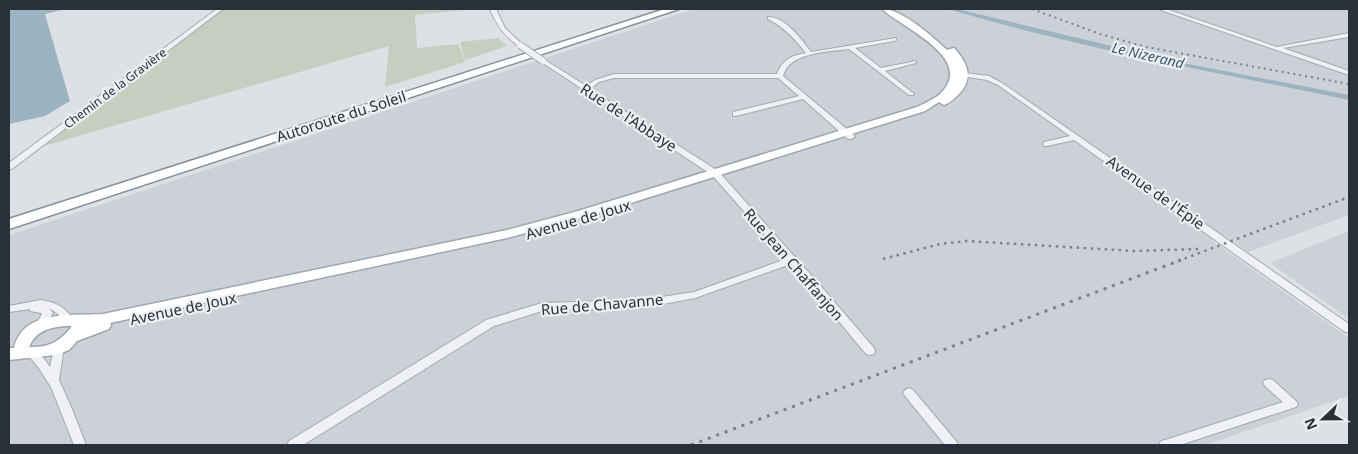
<svg xmlns="http://www.w3.org/2000/svg" width="1358" height="454" viewBox="0 0 1358 454" font-family="'Noto Sans',sans-serif">
  <style>
    .built { fill: #cbd1d6 }
    .green { fill: #c5cebf }
    .water { fill: #9cb3c1 }
    .lines { fill: none; stroke-linecap: round; stroke-linejoin: round }
    .minor-casing { stroke: #a3a9ae; stroke-width: 2 }
    .primary-casing { stroke: #9ea7af; stroke-width: 3 }
    .motorway-casing { stroke: #86919a; stroke-width: 3 }
    .minor { fill: #eff1f4; fill-rule: evenodd }
    .primary { fill: #fff; fill-rule: evenodd }
    .motorway { fill: #fff; fill-rule: evenodd }
    .rail-far2 { stroke: #78838d; stroke-width: 2; stroke-dasharray: 2 4; stroke-linecap: butt }
    .rail-far1 { stroke: #78838d; stroke-width: 2.5; stroke-dasharray: 2.5 4.5; stroke-linecap: butt }
    .rail { stroke: #78838d; stroke-width: 3; stroke-dasharray: 3 6; stroke-linecap: butt }
    .minor-bridge-casing { stroke: #a3a9ae; stroke-width: 8; stroke-linecap: butt }
    .minor-bridge { stroke: #eff1f4; stroke-width: 6 }
    .labels { text-anchor: middle; dominant-baseline: central; stroke-width: 4.5; stroke-linejoin: round; paint-order: stroke }
    .far-street-label { font-size: 12px; fill: #28313a; stroke: #ecf0f3 }
    .far-water-label { font-size: 14px; font-style: italic; fill: #375569; stroke: #ecf0f3 }
    .street-label { font-size: 15px; fill: #28313a; stroke: #ecf0f3 }
  </style>
  <rect width="100%" height="100%" fill="#dde1e5"/>
  <path class="built" d="M694 9H1349V215L1248 252 1225 235 1211 240 1349 338V396L1205 445H9V235Z
    M1349 231V319L1270 263Z"/>
  <path class="green" d="M223 9H474L415 15 417 48 458 44 465 62 385 87 389 46 44 146Z
    M498 38 507 46 465 60 460 42Z"/>
  <path class="water" d="M9 9H66L45 14 70 101 45 116 9 124Z
    M948 9 961 10 1183 63 1349 95V100C1215 72 1079 48 948 9Z"/>
  <g class="lines">
    <g class="minor-casing">
      <path id="minor" d="M217 9H223L12 169H9V163Z
        M490 9H496L505 28 522 44V46H518C505 36 496 25 490 9Z
        M1158 9H1166L1277 47 1349 33V37L1283 48 1349 71V75Z
        M768 17C786 17 801 39 811 52L896 38V40L894 41 855 48 881 68 916 61V63L885 71 914 94 913 95H909L849 49C828 52 789 52 783 76L854 135 855 137 851 139H848L803 99 736 116H733V112L799 96 778 78H614L599 82 590 89 718 171 819 284 874 348 875 351 874 354 870 355 866 354 791 264 695 298 642 308 542 311 494 326 303 445H287L289 441 486 320 542 303 642 300 694 292 786 259 712 175 540 61 545 60 586 86 595 80 614 74H777C782 60 792 55 806 53 795 39 784 27 768 19Z
        M957 72 989 76 1002 83 1349 324V333L1345 332 1074 140 1047 146H1044L1043 144 1044 142 1070 136 998 85 987 80 955 75 954 74Z
        M41 300C56 302 65 307 73 319L72 322H64L58 314 49 308 53 313 43 330 39 331 35 330 34 327 42 314 41 313 30 311V309L9 312V306Z
        M59 344 63 345 64 348 59 380 72 409 86 445H74L51 387 38 367 28 355 29 352C39 349 45 360 50 367L54 348 55 345Z
        M1269 379 1273 380 1296 401 1298 404 1296 407 1180 445H1159L1161 441 1165 440 1283 402 1265 386 1263 383 1265 380Z
        M909 388 913 390 956 441 958 445H945L905 396 903 393 905 390Z"/>
    </g>
    <g class="primary-casing">
      <path id="primary" d="M882 9C901 8 933 37 947 50L954 48C967 62 974 77 960 93 955 98 950 103 944 105L939 102 925 111 586 217 507 238 110 323 111 325 109 329 77 341 69 350 55 355 9 360V348H14C23 309 72 316 103 314L507 230 578 211 917 107C925 103 935 99 941 93 976 58 901 27 882 9ZM72 326C60 342 48 348 29 347 37 328 55 326 74 326Z"/>
    </g>
    <g class="motorway-casing">
      <path id="motorway" d="M665 9H679L9 229V219Z"/>
    </g>
    <use href="#minor" class="minor"/>
    <use href="#primary" class="primary"/>
    <use href="#motorway" class="motorway"/>
    <path class="rail-far2" d="M1032 9 1100 34 1146 47 1349 84"/>
    <path class="rail-far1" d="M883 259 940 244 966 241 1134 251 1198 249
      M1178 261 1349 197"/>
    <path class="rail" d="M691 445 1181 260"/>
    <g class="minor-bridge-casing">
      <path id="minor-bridge" d="M520 45 543 61"/>
    </g>
    <use href="#minor-bridge" class="minor-bridge"/>
  </g>
  <g class="labels">
    <g class="far-street-label">
      <text transform="translate(115 88) rotate(-37)">Chemin de la Gravière</text>
    </g>
    <g class="far-water-label">
      <text transform="translate(1148 55) rotate(13)">Le Nizerand</text>
    </g>
    <g class="street-label">
      <text transform="translate(341 116) rotate(-18)">Autoroute du Soleil</text>
      <text transform="translate(629 117) rotate(33)">Rue de l'Abbaye</text>
      <text transform="translate(1156 192) rotate(35)">Avenue de l'Épie</text>
      <text transform="translate(578 219) rotate(-16)">Avenue de Joux</text>
      <text transform="translate(794 264) rotate(49)">Rue Jean Chaffanjon</text>
      <text transform="translate(602 304) rotate(-5)">Rue de Chavanne</text>
      <text transform="translate(183 308) rotate(-12)">Avenue de Joux</text>
    </g>
  </g>
  <rect width="1358" height="454" fill="none" stroke="#28313a" stroke-width="20"/>
  <g transform="translate(1323 419) rotate(248)" stroke="#ecf0f3" stroke-width="4" paint-order="stroke">
  <path d="M0-4L9 19L0 12L-9 19Z" fill="#28313a"/>
  <text y="-8" font-size="14" font-weight="bold" text-anchor="middle" fill="#28313a">N</text>
  </g>
</svg>
